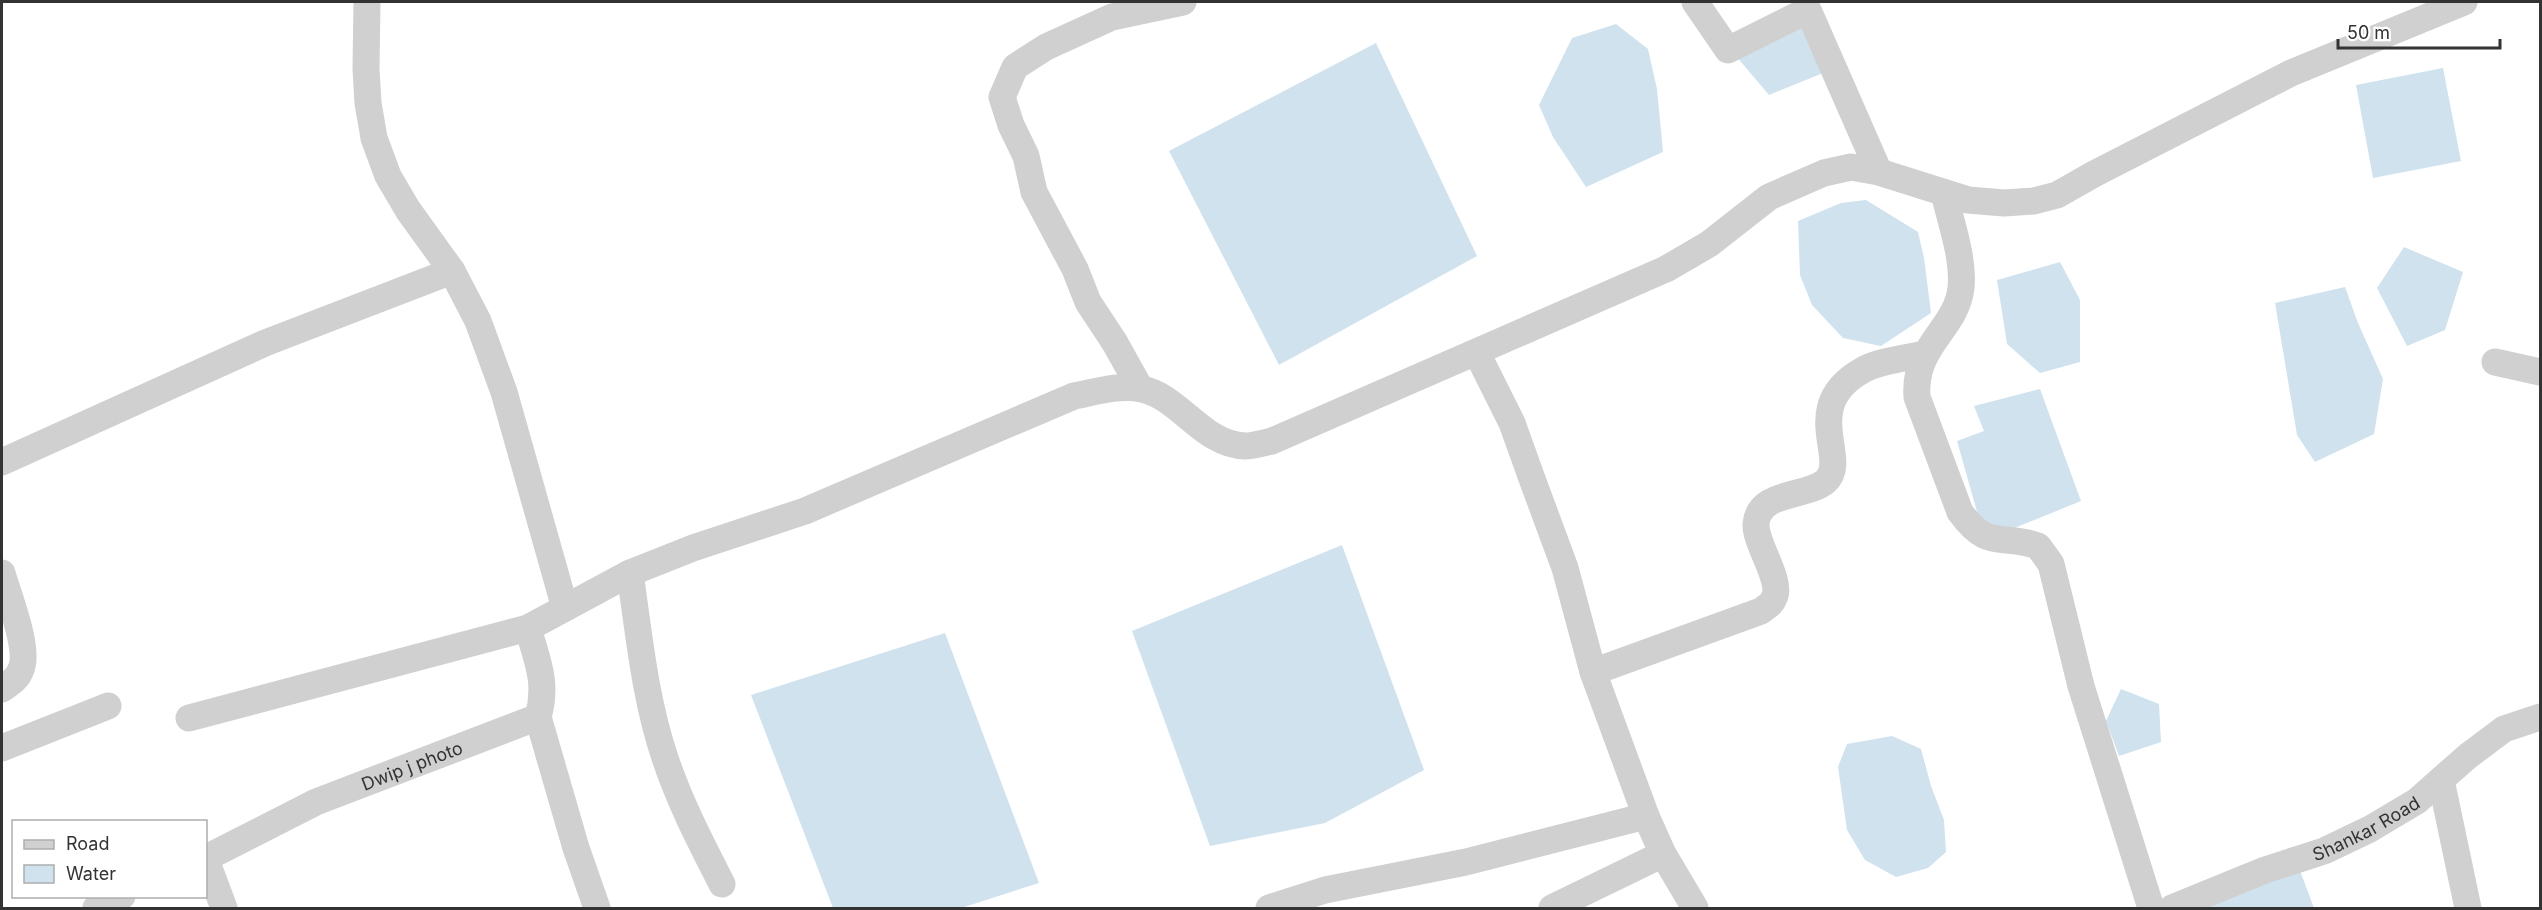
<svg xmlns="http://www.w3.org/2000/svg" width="2542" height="910" viewBox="0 0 2542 910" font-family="Inter,sans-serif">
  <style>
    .water { fill: #cfe2ee }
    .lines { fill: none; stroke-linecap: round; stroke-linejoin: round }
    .minor { stroke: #d0d0d0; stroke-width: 27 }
    .labels { text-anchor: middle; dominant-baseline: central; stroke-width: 6; stroke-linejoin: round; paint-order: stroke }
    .street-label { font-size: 18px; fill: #333; stroke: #fff }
  </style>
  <rect width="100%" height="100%" fill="#fff"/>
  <path class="water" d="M1810 13 1833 69 1769 95 1736 56Z
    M1616 24 1648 49 1657 89 1663 152 1586 187 1553 137 1539 105 1572 38Z
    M1376 43 1477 256 1279 365 1169 151Z
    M2443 68 2461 161 2373 178 2356 85Z
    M1866 200 1918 232 1924 258 1931 313 1881 346 1843 338 1812 305 1800 275 1798 221 1841 203Z
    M2404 247 2463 272 2445 330 2407 346 2377 288Z
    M2060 262 2080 300V362L2040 373 2007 344 1997 280Z
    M2345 287 2358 323 2383 379 2374 434 2315 462 2297 435 2275 303Z
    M2040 389 2081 501 1985 540 1957 441 1984 431 1974 406Z
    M1342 545 1424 770 1325 823 1210 846 1132 631Z
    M945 633 1039 883 961 908H833L751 695Z
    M2121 689 2159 704 2161 742 2119 756 2106 721Z
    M1892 736 1921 749 1931 786 1944 820 1946 852 1928 868 1896 877 1865 860 1847 830 1838 767 1847 744Z
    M2296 860 2314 908H2180Z"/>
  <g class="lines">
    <g class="minor">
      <path d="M367 2 366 69 368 103 374 138 388 176 408 210 452 271 478 321 504 392 565 608"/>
      <path d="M1695 2 1728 50 1808 10 1879 172"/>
      <path d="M1944 193C1951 223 1964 258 1961 288 1956 330 1913 345 1917 397L1960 512C1988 551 2000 533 2038 546L2051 564 2081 686 2151 908"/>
      <path d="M1477 353 1512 423 1531 476 1565 568 1593 672 1646 816 1663 854 1695 908"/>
      <path d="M2495 362 2540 372"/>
      <path d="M1140 388 1115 343 1088 302 1075 269 1034 192 1026 156 1011 125 1002 97 1015 67 1046 47 1112 17 1183 2"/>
      <path d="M2 462 265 343 452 271"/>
      <path d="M2 573C8 595 30 649 21 669 18 679 9 684 2 689"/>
      <path d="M630 573C639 635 645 699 665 758 680 803 701 843 722 884"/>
      <path d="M1593 672 1761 611C1766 607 1772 604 1774 598 1783 581 1755 544 1756 524 1759 490 1807 498 1826 481 1850 459 1798 406 1863 370 1878 361 1907 358 1925 354"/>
      <path d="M538 717 576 848 597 908"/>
      <path d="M189 718 528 628 630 573 693 548 805 511 1074 396C1095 392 1120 384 1142 389 1180 397 1203 445 1245 446 1253 446 1263 443 1272 441L1666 269 1709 244 1769 197 1824 173 1851 167 1879 172 1968 200 2004 203 2034 201 2057 195 2094 174 2291 73 2464 2"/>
      <path d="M2 748 108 706"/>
      <path d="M2441 780 2468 908"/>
      <path id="s1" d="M206 858 316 802 538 717C548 682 537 661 528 628"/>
      <path d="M206 860 224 908"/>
      <path d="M96 908 122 896"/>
      <path d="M1269 908 1325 890 1466 862 1646 816"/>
      <path d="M1552 908 1663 854"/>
      <path id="s2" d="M2172 908 2265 870 2324 851 2370 829 2417 801 2468 756 2504 729 2540 717"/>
    </g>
  </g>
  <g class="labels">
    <g class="street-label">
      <text stroke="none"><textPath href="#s1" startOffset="226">Dwip j photo</textPath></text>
      <text stroke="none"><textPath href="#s2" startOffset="210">Shankar Road</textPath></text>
    </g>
  </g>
  <rect width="2542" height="910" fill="none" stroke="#333333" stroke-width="6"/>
  <rect x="12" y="820" width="195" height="78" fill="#ffffff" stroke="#adadad" stroke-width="1.5"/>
  <rect x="24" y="840" width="30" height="9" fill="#d0d0d0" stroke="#adadad" stroke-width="1.5"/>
  <text x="66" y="850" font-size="18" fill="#333333">Road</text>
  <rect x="24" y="865" width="30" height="18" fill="#cfe2ee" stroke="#adadad" stroke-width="1.5"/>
  <text x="66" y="880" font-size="18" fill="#333333">Water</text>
  <path d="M2338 39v9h162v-9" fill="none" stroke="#333333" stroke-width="3"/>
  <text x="2347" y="39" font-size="18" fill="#333333" stroke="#ffffff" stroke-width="4.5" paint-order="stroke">50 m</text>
</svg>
